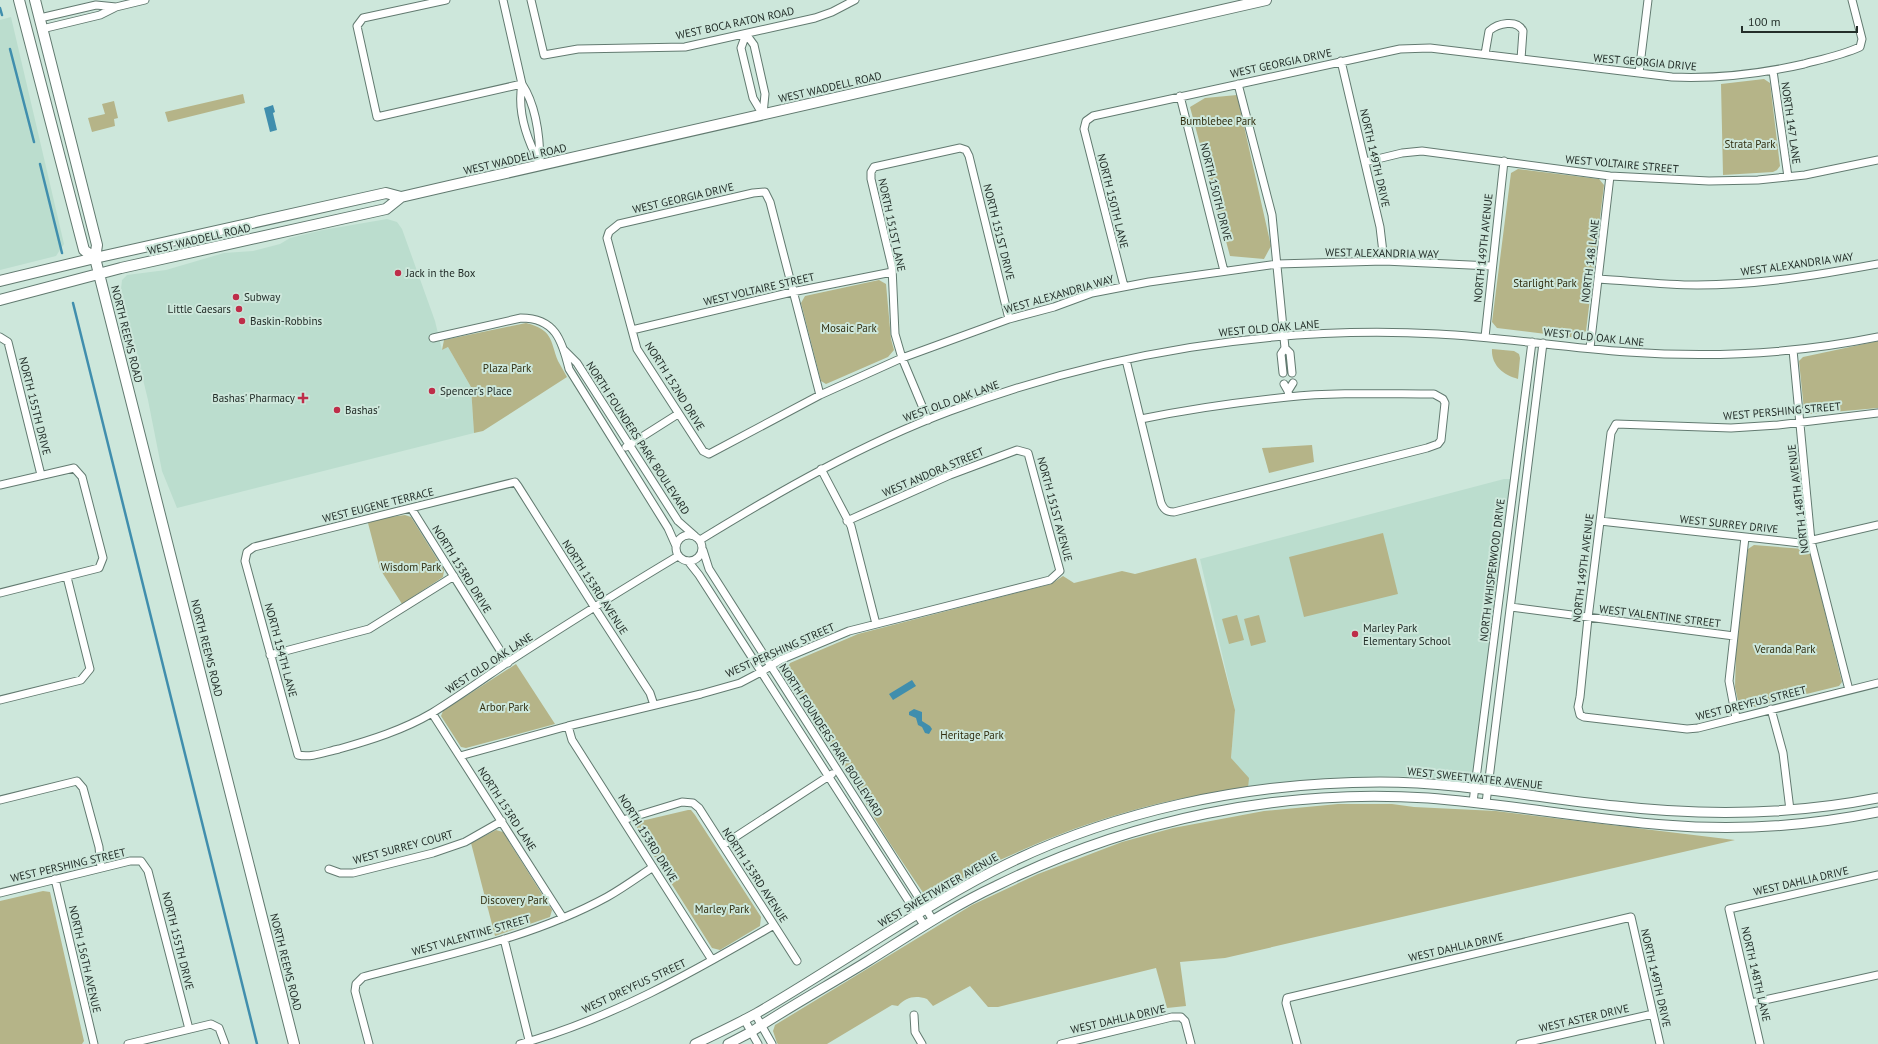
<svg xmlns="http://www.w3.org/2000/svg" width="1878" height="1044" viewBox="0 0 1878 1044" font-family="'PT Sans',sans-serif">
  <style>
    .built { fill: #bbddce }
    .green { fill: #b5b488 }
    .water { fill: #408ead }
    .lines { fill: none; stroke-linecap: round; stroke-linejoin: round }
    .stream { stroke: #408ead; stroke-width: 2.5 }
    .minor-casing { stroke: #627a70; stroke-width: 9 }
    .tertiary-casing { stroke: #627a70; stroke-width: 11 }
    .secondary-casing { stroke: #627a70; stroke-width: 12 }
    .minor { stroke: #fff; stroke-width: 7 }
    .tertiary { stroke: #fff; stroke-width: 9 }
    .secondary { stroke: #fff; stroke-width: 10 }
    .poi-dot { fill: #be2d49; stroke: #cde7db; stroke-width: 1.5 }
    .labels { text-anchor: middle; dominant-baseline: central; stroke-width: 4; stroke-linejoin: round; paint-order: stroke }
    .street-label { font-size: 11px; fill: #232e29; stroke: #cde7db }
    .park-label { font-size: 11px; fill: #312f11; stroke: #cde7db }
    .poi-label { font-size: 11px; fill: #232e29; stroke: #cde7db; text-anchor: start }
  </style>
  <rect width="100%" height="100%" fill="#cde7db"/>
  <path class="built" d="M11 17 64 244 56 256 0 270V20Z
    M387 219 397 222 402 229 435 321 442 350 448 347 471 387 474 433 177 508 162 471 148 400 121 289 122 280 127 275 166 270 224 253 253 251 280 244 290 238 323 230Z
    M1504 479H1512L1475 755 1473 771 1470 776 1464 780H1456L1395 776 1331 778 1248 788 1231 758 1235 710 1200 559Z"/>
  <path class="green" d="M1764 79 1770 83 1780 166 1777 170 1773 172 1723 175 1721 84Z
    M243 94 245 103 168 122 165 112Z
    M1237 95 1271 246 1264 259 1230 256 1190 107 1205 98Z
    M114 101 118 118 114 119 115 126 92 132 88 118 105 114 102 104Z
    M1518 169 1599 179 1604 185 1586 331 1578 338 1497 328 1492 322 1511 173Z
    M879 280 886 284 891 339 894 350 888 357 826 384 821 381 801 303 805 296Z
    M526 323C553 330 550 340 558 361 561 366 564 372 567 377L483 431 474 433 471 387 448 347 442 350 444 340Z
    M1878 341V408L1810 414 1804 410 1799 361 1803 357Z
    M1492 349 1514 351 1519 354 1520 358 1518 379C1503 375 1491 365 1492 349Z
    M1312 445 1314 462 1269 473 1262 448Z
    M405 515 411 517 444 570 443 577 402 604 380 569 368 523 383 518Z
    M1383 533 1398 594 1304 617 1289 557Z
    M1754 545 1804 549 1810 552 1842 682 1839 686 1746 709 1739 706 1735 687 1736 652 1748 549Z
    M1196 558 1235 710 1231 758 1249 778 1248 788C1165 797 1085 821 1009 856 983 867 959 883 934 896L924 894 889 842 786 672 790 663 858 634 1051 584 1063 576 1074 583 1122 571 1135 574Z
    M1237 615 1244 640 1229 644 1222 619Z
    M1259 615 1266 642 1251 646 1244 619Z
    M516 664 555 724 466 748 461 747 441 716 443 711Z
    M1338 804H1392L1414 807 1496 811 1735 840 1225 958 1180 962 1186 1006 1167 1008 1156 968 998 1007H988L970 986 933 1006 927 999C915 995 906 997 898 1006L892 1005 827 1044H778L777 1043 773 1031 775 1025 972 905 1038 874 1122 842 1173 828 1264 811Z
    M688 810H691L695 815 761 917 760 926 720 950 712 948 637 829V822Z
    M496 830 503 832 552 910 550 917 495 936 471 843Z
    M43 891 50 892 84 1041 82 1044H0V901Z"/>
  <path class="water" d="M273 105 275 112 273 113 277 130 270 132 264 108Z
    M912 680 916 686 893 700 889 694Z
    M914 709 922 712V721L930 726 932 729 929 734 925 733 922 727 918 725 916 718 909 715V712Z"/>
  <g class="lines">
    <path class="stream" d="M0 8 2 15
      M10 49 34 142
      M40 164 62 253
      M73 303 257 1044"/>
    <g class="minor-casing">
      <path id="minor" d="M446 0 363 18 357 26 377 117 522 84
        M503 0 522 84C537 107 540 139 540 165
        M531 0 544 55 578 49 685 47 815 18 832 12 855 0
        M40 18 96 5 116 7
        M42 29 100 15 116 7 145 0
        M746 34 741 48 753 98 763 115
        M746 34 754 45 765 94 763 114
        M1485 54 1489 31C1498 23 1517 19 1523 31L1521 59
        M1341 61 1380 227 1384 261
        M1773 71 1788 177
        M1639 73 1648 0
        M522 84C517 111 527 140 540 164
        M1238 84 1272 215 1285 348
        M1180 96 1224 271
        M1365 162 1402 153 1422 151 1610 176 1709 181 1758 180 1805 175 1878 160
        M1599 279C1631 281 1664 285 1697 285 1758 285 1818 275 1878 264
        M1124 286 1084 129 1086 121 1093 116 1400 49 1430 48 1672 77C1717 79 1760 74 1804 64 1823 59 1842 55 1860 47L1862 39 1852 0
        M632 330 792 292 892 272
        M0 337 8 342 41 475
        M1485 337 1504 161
        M433 338 521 318C555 318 562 340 569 369L668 528 676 546
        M1285 348 1290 353 1292 373
        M1590 348 1610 176
        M564 350 577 363 678 521 695 536
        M1793 350 1811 541 1849 690
        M1126 360 1161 503C1164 510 1167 512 1174 512L1427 448 1438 444 1441 440 1445 403 1443 399 1434 394C1386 394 1336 392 1288 397 1239 402 1189 409 1141 419
        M1283 373 1281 354 1285 348
        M1284 384 1288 391 1289 397
        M1288 391 1293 383
        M820 395 770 202 765 192 753 193 619 224 609 232 607 238 637 349 703 451 709 454 820 395 902 358 1009 319 1054 307 1092 293 1149 282 1277 264 1384 261 1491 266
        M1878 413 1778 425 1731 428 1616 424 1611 433 1588 618 1580 697 1578 707 1580 715 1584 717 1687 729 1698 728 1878 683
        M928 420 902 358 895 334 892 267 871 179V172L874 167 960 148 966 150 969 156 1009 319
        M626 447 678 414
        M821 469 851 526 876 624
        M0 485 74 468 82 477 103 558 99 568 0 593
        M411 508 508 663
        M1600 521 1800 543 1878 525
        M676 548a13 13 0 1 1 26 0a13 13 0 1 1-26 0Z
        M700 540C780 491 862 444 950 411 1105 353 1274 325 1438 334 1502 337 1564 348 1628 352 1712 358 1795 354 1878 337
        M703 550 709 569 933 920
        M688 561 699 575 924 925
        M1511 607 1734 636
        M270 655 369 629 454 576
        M0 700 81 680 90 669 67 577
        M654 705 650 693 595 608 518 486 515 482 254 547 247 552 245 561 298 755C312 758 325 752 339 749 371 740 403 730 432 713 458 697 483 679 508 662 564 626 621 590 678 556
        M1771 709 1783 753 1790 810
        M432 713 563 918
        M1736 718 1729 681 1745 537
        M568 726 572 740 712 960
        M460 756 568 726 701 694 740 683 761 672 780 660 849 631 1050 580 1060 571 1028 453 1017 450 950 475 847 521
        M0 800 77 781 83 788 99 847 101 868
        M1473 802 1532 342
        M1486 803 1543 343
        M623 820 682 802 693 803 699 808 797 961
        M723 845 832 774
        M329 869 340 873H353L433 853 465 842 502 821
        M55 879 94 1044
        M0 893 130 861H141L148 871 189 1029
        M504 939 530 1044
        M1751 1003 1878 975
        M755 1014 772 1044
        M914 1015 915 1032 922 1044
        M744 1019 758 1044
        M128 1044 211 1024 219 1028 225 1044
        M369 1044 355 991 356 984 363 977C445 955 532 938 607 897 623 888 638 877 653 867
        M520 1044C611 1019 693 972 774 925
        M1061 1044 1172 1017H1181L1185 1021 1191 1044
        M1297 1044 1286 1003 1287 998 1631 917 1660 1044
        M1520 1044 1653 1014
        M1760 1044 1729 909 1878 875"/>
    </g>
    <g class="tertiary-casing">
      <path id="tertiary" d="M695 1044C716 1034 737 1024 757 1013 836 967 911 914 993 871 1109 811 1249 782 1380 782 1459 782 1538 798 1616 806 1703 816 1792 815 1878 798
        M728 1044 751 1032C789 1007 829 985 868 961 910 935 951 907 996 886 1129 820 1280 788 1428 798 1508 804 1586 819 1665 825 1735 831 1809 826 1878 812"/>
    </g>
    <g class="secondary-casing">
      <path id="secondary" d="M19 0 84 250 95 258
        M35 0 97 245 95 258 294 1044
        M0 281 95 258 386 193 401 197 453 185 1266 0
        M0 300 121 268 386 209 401 197"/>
    </g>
    <use href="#minor" class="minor"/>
    <use href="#tertiary" class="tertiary"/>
    <use href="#secondary" class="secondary"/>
  </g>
  <g class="poi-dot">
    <circle cx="398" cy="273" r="4"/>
    <circle cx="236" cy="297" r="4"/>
    <circle cx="239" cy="309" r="4"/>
    <circle cx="242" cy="321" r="4"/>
    <circle cx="432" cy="391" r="4"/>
    <path d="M301 392h4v4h4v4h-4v4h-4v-4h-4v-4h4z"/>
    <circle cx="337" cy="410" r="4"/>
    <circle cx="1355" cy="634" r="4"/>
  </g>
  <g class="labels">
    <g class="street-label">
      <text transform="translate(735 23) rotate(-12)">WEST BOCA RATON ROAD</text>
      <text transform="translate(1645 62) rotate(5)">WEST GEORGIA DRIVE</text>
      <text transform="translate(1281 63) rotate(-12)">WEST GEORGIA DRIVE</text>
      <text transform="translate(830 87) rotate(-13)">WEST WADDELL ROAD</text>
      <text transform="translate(1791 123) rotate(82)">NORTH 147 LANE</text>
      <text transform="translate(1375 158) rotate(77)">NORTH 149TH DRIVE</text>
      <text transform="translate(515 159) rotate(-13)">WEST WADDELL ROAD</text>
      <text transform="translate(1622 164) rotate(5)">WEST VOLTAIRE STREET</text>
      <text transform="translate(1216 192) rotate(76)">NORTH 150TH DRIVE</text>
      <text transform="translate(683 198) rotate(-13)">WEST GEORGIA DRIVE</text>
      <text transform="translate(1113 201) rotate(76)">NORTH 150TH LANE</text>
      <text transform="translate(892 225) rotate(78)">NORTH 151ST LANE</text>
      <text transform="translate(999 232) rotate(76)">NORTH 151ST DRIVE</text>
      <text transform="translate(199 239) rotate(-13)">WEST WADDELL ROAD</text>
      <text transform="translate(1483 248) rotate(-84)">NORTH 149TH AVENUE</text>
      <text transform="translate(1382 253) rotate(1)">WEST ALEXANDRIA WAY</text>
      <text transform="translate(1590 261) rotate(-83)">NORTH 148 LANE</text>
      <text transform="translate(1797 264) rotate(-8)">WEST ALEXANDRIA WAY</text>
      <text transform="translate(759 289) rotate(-13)">WEST VOLTAIRE STREET</text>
      <text transform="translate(1059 294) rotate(-16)">WEST ALEXANDRIA WAY</text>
      <text transform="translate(1269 328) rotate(-5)">WEST OLD OAK LANE</text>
      <text transform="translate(127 334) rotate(76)">NORTH REEMS ROAD</text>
      <text transform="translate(1594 337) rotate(6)">WEST OLD OAK LANE</text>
      <text transform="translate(675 386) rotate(58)">NORTH 152ND DRIVE</text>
      <text transform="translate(951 401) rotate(-20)">WEST OLD OAK LANE</text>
      <text transform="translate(35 406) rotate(76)">NORTH 155TH DRIVE</text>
      <text transform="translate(1782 411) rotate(-5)">WEST PERSHING STREET</text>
      <text transform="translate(638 438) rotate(57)">NORTH FOUNDERS PARK BOULEVARD</text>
      <text transform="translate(933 472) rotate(-23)">WEST ANDORA STREET</text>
      <text transform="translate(1798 499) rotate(-97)">NORTH 148TH AVENUE</text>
      <text transform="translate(378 505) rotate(-14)">WEST EUGENE TERRACE</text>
      <text transform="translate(1055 509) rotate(75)">NORTH 151ST AVENUE</text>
      <text transform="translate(1729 524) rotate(6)">WEST SURREY DRIVE</text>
      <text transform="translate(1583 568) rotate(-83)">NORTH 149TH AVENUE</text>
      <text transform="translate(462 569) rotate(58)">NORTH 153RD DRIVE</text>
      <text transform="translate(1492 570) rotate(-83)">NORTH WHISPERWOOD DRIVE</text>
      <text transform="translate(595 587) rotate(57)">NORTH 153RD AVENUE</text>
      <text transform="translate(1660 616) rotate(7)">WEST VALENTINE STREET</text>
      <text transform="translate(207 648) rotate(76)">NORTH REEMS ROAD</text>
      <text transform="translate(281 650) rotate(75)">NORTH 154TH LANE</text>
      <text transform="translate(780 650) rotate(-24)">WEST PERSHING STREET</text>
      <text transform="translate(489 663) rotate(-33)">WEST OLD OAK LANE</text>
      <text transform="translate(1751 703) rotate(-14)">WEST DREYFUS STREET</text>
      <text transform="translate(831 740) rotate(57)">NORTH FOUNDERS PARK BOULEVARD</text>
      <text transform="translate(1475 778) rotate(6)">WEST SWEETWATER AVENUE</text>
      <text transform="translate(507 809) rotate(57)">NORTH 153RD LANE</text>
      <text transform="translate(648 838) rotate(58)">NORTH 153RD DRIVE</text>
      <text transform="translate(403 847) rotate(-15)">WEST SURREY COURT</text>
      <text transform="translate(68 865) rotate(-13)">WEST PERSHING STREET</text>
      <text transform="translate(755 875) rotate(57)">NORTH 153RD AVENUE</text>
      <text transform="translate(1801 881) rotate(-13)">WEST DAHLIA DRIVE</text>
      <text transform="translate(938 890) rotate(-30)">WEST SWEETWATER AVENUE</text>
      <text transform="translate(471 935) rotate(-16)">WEST VALENTINE STREET</text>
      <text transform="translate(178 941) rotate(76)">NORTH 155TH DRIVE</text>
      <text transform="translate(1456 947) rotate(-13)">WEST DAHLIA DRIVE</text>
      <text transform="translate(85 959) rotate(77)">NORTH 156TH AVENUE</text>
      <text transform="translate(286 962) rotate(76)">NORTH REEMS ROAD</text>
      <text transform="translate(1756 974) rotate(77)">NORTH 148TH LANE</text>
      <text transform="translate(1656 978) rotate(77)">NORTH 149TH DRIVE</text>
      <text transform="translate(634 986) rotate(-25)">WEST DREYFUS STREET</text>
      <text transform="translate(1584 1018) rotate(-13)">WEST ASTER DRIVE</text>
      <text transform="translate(1118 1019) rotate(-13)">WEST DAHLIA DRIVE</text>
    </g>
    <g class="park-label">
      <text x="1218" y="121">Bumblebee Park</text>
      <text x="1750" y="144">Strata Park</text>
      <text x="1545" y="283">Starlight Park</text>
      <text x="849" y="328">Mosaic Park</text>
      <text x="507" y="368">Plaza Park</text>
      <text x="411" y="567">Wisdom Park</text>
      <text x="1785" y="649">Veranda Park</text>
      <text x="504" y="707">Arbor Park</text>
      <text x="972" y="735">Heritage Park</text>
      <text x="514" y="900">Discovery Park</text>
      <text x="722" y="909">Marley Park</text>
    </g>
    <g class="poi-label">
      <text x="406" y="273">Jack in the Box</text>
      <text x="244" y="297">Subway</text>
      <text x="231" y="309" text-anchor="end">Little Caesars</text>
      <text x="250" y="321">Baskin-Robbins</text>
      <text x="440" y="391">Spencer's Place</text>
      <text x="295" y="398" text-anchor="end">Bashas' Pharmacy</text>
      <text x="345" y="410">Bashas'</text>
      <text x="1363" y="628">Marley Park<tspan x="1363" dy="13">Elementary School</tspan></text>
    </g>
  </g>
  <path d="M1742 26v6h115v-6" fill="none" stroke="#232e29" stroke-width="2"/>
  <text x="1748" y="26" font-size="12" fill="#232e29" stroke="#cde7db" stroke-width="3" paint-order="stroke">100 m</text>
</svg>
